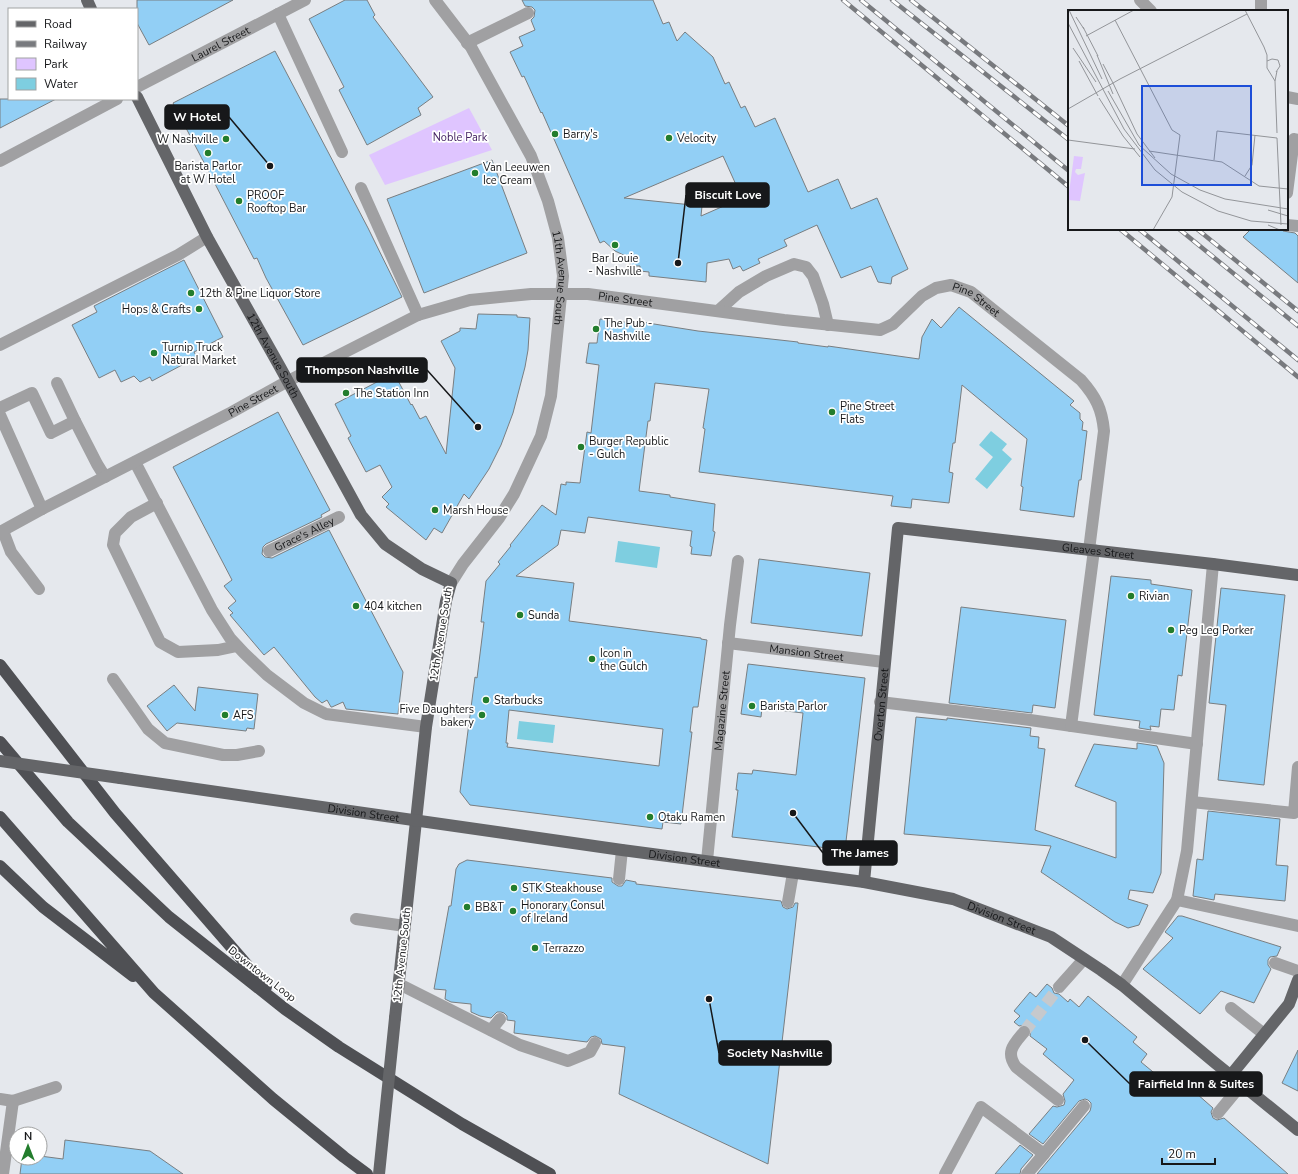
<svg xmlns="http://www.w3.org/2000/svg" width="1298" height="1174" viewBox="0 0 1298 1174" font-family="'Nunito Sans',sans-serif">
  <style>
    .green { fill: #dfc5ff }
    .water { fill: #7ecee0 }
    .building { fill: #92cff5; stroke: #797e81; fill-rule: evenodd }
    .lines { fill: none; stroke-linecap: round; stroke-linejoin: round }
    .minor-tunnel { stroke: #c6c9cd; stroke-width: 12; stroke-dasharray: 12 6; stroke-linecap: butt }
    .minor { stroke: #a0a0a2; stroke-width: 12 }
    .major { stroke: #646568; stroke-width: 12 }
    .highway { stroke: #4f5054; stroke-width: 12 }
    .rail-casing { stroke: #787a7e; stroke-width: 4.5 }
    .rail { stroke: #fff; stroke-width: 3; stroke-dasharray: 9; stroke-linecap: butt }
    .major-bridge { stroke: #646568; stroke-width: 12 }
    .poi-dot { fill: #237d2d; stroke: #fff; stroke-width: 1.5 }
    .labels { text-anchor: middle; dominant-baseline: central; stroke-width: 3.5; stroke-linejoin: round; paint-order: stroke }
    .street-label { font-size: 11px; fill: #17181a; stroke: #fff }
    .poi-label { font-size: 11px; fill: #17181a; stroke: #fff; text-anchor: start }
    .park-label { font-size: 11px; fill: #401e5f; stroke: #fff }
    .inset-road { fill: none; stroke: #939599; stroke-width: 1 }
    .view { fill: #1d4ed8; fill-opacity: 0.15; stroke: #1d4ed8; stroke-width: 2 }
    .inset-edge { fill: none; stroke: #17181a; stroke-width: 2 }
    .leader { fill: none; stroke: #17181a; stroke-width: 1.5 }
    .callout-dot { fill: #17181a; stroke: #fff; stroke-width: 1.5 }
    .callout { fill: #17181a; stroke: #17181a; stroke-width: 1.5 }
    .callout-label { font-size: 12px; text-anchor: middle; font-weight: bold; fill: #fff }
  </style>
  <rect width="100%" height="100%" fill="#e5e8ed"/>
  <path class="green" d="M469 108 492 150 385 185 369 155Z"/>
  <path class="water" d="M991 431 1007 444 1002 450 1012 459 987 489 975 479 993 457 979 445Z
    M618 541 660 547 657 568 615 562Z
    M519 721 555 725 553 743 517 739Z"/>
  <path class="building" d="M137 0H233L149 45 137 23Z
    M345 0H367L375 15 373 17 433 97 418 108 421 115 367 145 339 90 344 87 309 19Z
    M522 0H653L663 24 669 22 677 41 685 32 713 57 725 84 729 82 741 108 745 106 755 127 775 118 808 192 838 179 851 209 877 198 908 269 892 277 891 284 878 282 871 266 841 278 817 225 784 240 787 246 758 259 760 263 743 271 740 266 733 269 729 259 707 263 706 282 649 276V272L640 271V266H630V258L615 251 604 241 600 243 542 112 541 113 524 76 522 77 510 52 523 46 519 37 535 30 531 20 534 17 535 10 532 7 525 6ZM723 156 742 198 701 216 702 206 624 198Z
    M275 51 368 228 402 297 303 345 266 278 257 258 254 259 173 103Z
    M0 99H56L0 128Z
    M492 160 527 253 424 293 387 199Z
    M1251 229H1281L1283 231 1295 233 1298 236V283L1243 237Z
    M184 260 223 337 194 352 197 357 152 381 150 377 140 382 134 376 121 382 115 370 99 378 72 325 97 312 94 306Z
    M959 307 1074 401 1070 405 1080 413V419L1083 422 1082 430 1087 431 1081 480H1079L1074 517 1020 510 1023 487 1021 486 1027 439 962 385 955 443H953L949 472 953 473 949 503 912 499 911 508 891 506 893 496 699 472 705 429 703 428 709 389 655 383 650 421H648L639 491 670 495V497L715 504 713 531 715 532 711 556 691 554 692 547 690 546 692 531 588 517 585 533 561 530 558 545 516 576 574 583 569 621 701 638V639L707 640 698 707H693L690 732H692L681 824 663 822 662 829 470 805 460 792 475 677 477 678 484 622H481L486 581 500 564 498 562 511 546 510 545 542 505 556 515 561 484 566 485V482L580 483 587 432 591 433 599 365 586 363 589 343H597L600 319 624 322H629V320L698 331 798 342V343L828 347V346L919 359 922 337 932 319 941 328ZM509 710 663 729 659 766 507 747 508 743H506Z
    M478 314 517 315V317L530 318 528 350 525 367 513 413 501 445 489 469 469 499 464 494 442 533 434 528 426 540 386 507 389 504 382 497 392 487 380 465 366 472 348 438 351 436 335 404 394 373 411 405 412 404 420 419 426 416 446 454 455 368 441 341 460 331V328L476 329Z
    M278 412 330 510 321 515 322 517 266 544 263 547 262 554 265 557 272 558 329 530 403 672 398 714 346 709 343 702 332 707H331L327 700 322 703 315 697 274 647 264 655 230 615 233 613 228 608 236 601 224 586 232 580 173 467Z
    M759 559 870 573 862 636 751 623Z
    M1111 576 1151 580V584L1192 590 1182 676 1178 675 1174 710 1161 709 1159 727 1150 726 1151 730 1139 728 1140 721 1094 715Z
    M1221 588 1285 595 1264 785 1218 780 1226 705 1209 703Z
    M961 607 1066 620 1055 708 1033 705 1032 713 949 703Z
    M748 664 865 678 845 850 732 837 738 790H736L738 773 752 774 753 770 796 775 803 713 762 708 761 717 741 714Z
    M174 685 195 711 198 687 258 694 254 729 247 728 246 731 177 723 167 731 147 706Z
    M916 717 947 720V718L1031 728 1030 736 1039 737 1038 748 1045 749 1035 830 1116 858V802L1075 786 1094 744 1137 749V743L1157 746 1164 763 1161 873 1153 893 1130 890 1128 899 1148 905 1139 925 1128 928 1115 922 1041 872 1051 846 904 834Z
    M1208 811 1280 819 1276 865 1288 866 1285 901 1215 894 1214 900 1193 896 1197 859 1203 860Z
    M467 860 612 878V882L618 886H622L626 880 636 882V884L781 901 783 907 787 909 793 907 795 903H798L768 1164 619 1094 625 1047 602 1044 601 1039 595 1036 591 1037 587 1042 514 1033 515 1021 507 1020V1016L504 1013 501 1012H497L491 1018 480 1016 471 1012V1004L451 1002 445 999 446 990 434 989 449 906H451L456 869 459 864Z
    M1178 916H1182L1281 947 1277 956 1270 957 1268 960V965L1271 969 1254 1003 1221 991 1200 1014 1143 969 1173 938 1165 932Z
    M1047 984 1052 988 1054 993 1059 994 1068 1002 1070 999 1079 1007 1088 996 1137 1037 1133 1042 1147 1054 1141 1062 1164 1081 1172 1072 1213 1108 1211 1112 1213 1118 1217 1120 1224 1118 1288 1174H1037L1090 1111 1091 1107V1103L1088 1100 1085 1099 1079 1101 1043 1144 1029 1134 1053 1106 1057 1107 1064 1105 1065 1101 1063 1094 1074 1080 1043 1054 1047 1049 1030 1036 1031 1030 1029 1027 1025 1025 1019 1026 1014 1022 1020 1016 1014 1011 1030 992 1036 997Z
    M1298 1050V1091L1282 1083Z
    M65 1140 150 1151 183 1174H20L22 1158H40V1156L63 1159Z
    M1020 1145 1033 1155 1021 1169 1020 1174H995Z"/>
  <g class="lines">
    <path class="minor-tunnel" d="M1024 1032 1059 987"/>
    <g class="minor">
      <path id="s1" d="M435 0 471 47 531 156 548 201 558 238 563 276 551 396 541 436 514 494 499 518 463 564 451 583"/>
      <path d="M1140 0 1151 11"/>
      <path d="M1261 0V11"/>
      <path d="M278 14 342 152"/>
      <path d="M467 43 528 13"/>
      <path id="s2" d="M137 87 305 0"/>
      <path d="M1287 97 1298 99"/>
      <path d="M0 161 117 99"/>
      <path d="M361 188 418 315"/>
      <path d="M1287 193 1294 139 1298 140"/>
      <path d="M1287 225 1298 226"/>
      <path d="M718 311 739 292 766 276 794 264 806 267 813 276 823 304 828 325"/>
      <path d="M0 345 178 255 207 237"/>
      <path d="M57 383 75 421"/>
      <path d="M0 408 32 393 51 433 75 421 97 464 105 477"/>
      <path d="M0 415 42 509"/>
      <path d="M135 462 212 610 230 638 244 653 267 675 304 703 326 714 426 727"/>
      <path d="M157 503 131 517 115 533 113 545 160 642 178 652 218 650 237 646"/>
      <path d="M3 531 11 552 39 589"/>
      <path id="s3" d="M0 532 42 509 232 412 288 381 418 315 470 300 531 294H588L784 320 880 330 893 324 922 296 936 288 951 285 971 292 1081 380C1096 397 1102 409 1104 431L1089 550"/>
      <path id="s4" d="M269 551 339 517"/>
      <path id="s5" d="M728 643 884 662"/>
      <path d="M113 679 148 729 165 743 223 755H237L259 751"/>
      <path d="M880 702 1030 720 1197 744"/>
      <path d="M1071 726 1094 550"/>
      <path d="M1192 802 1294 813 1298 767"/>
      <path id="s6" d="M707 861 730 625 738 561"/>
      <path d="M619 879 622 850"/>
      <path d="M1177 900 1298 926"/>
      <path d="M788 902 793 873"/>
      <path d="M356 919 405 926"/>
      <path d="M1275 963 1298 971"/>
      <path d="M399 984 520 1045 568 1061 590 1052 595 1043"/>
      <path d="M1122 985 1177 900 1187 851 1213 564"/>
      <path d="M1059 987 1084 959"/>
      <path d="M1231 1008 1264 1034"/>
      <path d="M491 1030 500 1019"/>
      <path d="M1024 1032C1014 1044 1005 1052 1016 1067L1058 1100"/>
      <path d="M0 1099 13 1101 56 1087"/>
      <path d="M1218 1113 1242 1084"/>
      <path d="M3 1174 13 1101"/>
      <path d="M945 1174 981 1107 1044 1154 1084 1106"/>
      <path d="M1027 1174 1044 1154"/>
    </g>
    <g class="major">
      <path d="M87 0 91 9"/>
      <path id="s7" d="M137 97 207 237 280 367 361 515 385 544 422 569 451 583 446 601 426 727 395 1018"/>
      <path id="s8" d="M120 778 622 850 864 882 953 899 1051 937 1101 970 1122 985 1214 1062 1298 1130"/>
      <path id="s9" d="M864 882 898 528 1213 564 1298 575"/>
      <path d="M1231 1075 1289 1004 1298 980"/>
    </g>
    <path class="highway" d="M0 665 115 813 266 987
      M0 742 68 822 169 917 285 1009 339 1047 462 1124 550 1174
      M0 817 154 993 273 1099 344 1157 367 1174
      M0 866 43 907 133 976"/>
    <g class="rail-casing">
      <path id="rail" d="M843 0 1069 187
        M861 0 1069 171
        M892 0 1069 140
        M911 0 1069 126
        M1120 229 1298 377
        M1139 229 1298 360
        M1179 229 1298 326
        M1197 229 1298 311"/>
    </g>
    <use href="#rail" class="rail"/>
    <path class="major-bridge" d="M0 761 120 778
      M379 1174 395 1018"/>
  </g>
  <g class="poi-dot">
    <circle cx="555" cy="134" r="4"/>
    <circle cx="669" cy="138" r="4"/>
    <circle cx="226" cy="139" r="4"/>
    <circle cx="208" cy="153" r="4"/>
    <circle cx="475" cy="173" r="4"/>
    <circle cx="239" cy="201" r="4"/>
    <circle cx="615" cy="245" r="4"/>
    <circle cx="191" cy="293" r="4"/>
    <circle cx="199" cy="309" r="4"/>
    <circle cx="596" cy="329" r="4"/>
    <circle cx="154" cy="353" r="4"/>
    <circle cx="346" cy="393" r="4"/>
    <circle cx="832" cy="412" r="4"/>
    <circle cx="581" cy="447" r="4"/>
    <circle cx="435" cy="510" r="4"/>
    <circle cx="1131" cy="596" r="4"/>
    <circle cx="356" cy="606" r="4"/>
    <circle cx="520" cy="615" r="4"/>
    <circle cx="1171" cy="630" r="4"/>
    <circle cx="592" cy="659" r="4"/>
    <circle cx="486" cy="700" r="4"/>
    <circle cx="752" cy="706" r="4"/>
    <circle cx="225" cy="715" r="4"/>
    <circle cx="482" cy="715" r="4"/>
    <circle cx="650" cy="817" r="4"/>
    <circle cx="514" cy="888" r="4"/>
    <circle cx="467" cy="907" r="4"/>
    <circle cx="513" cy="911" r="4"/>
    <circle cx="535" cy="948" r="4"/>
  </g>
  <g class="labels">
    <g class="street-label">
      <text stroke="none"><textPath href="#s2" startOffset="94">Laurel Street</textPath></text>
      <text stroke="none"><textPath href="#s1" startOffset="310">11th Avenue South</textPath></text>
      <text stroke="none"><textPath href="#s3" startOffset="681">Pine Street</textPath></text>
      <text stroke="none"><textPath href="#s3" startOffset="1053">Pine Street</textPath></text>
      <text stroke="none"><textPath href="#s7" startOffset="292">12th Avenue South</textPath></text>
      <text stroke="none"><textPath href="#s3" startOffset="285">Pine Street</textPath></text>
      <text stroke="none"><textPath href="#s4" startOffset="39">Grace's Alley</textPath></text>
      <text stroke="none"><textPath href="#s9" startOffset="557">Gleaves Street</textPath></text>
      <text transform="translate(441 634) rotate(-81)">12th Avenue South</text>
      <text stroke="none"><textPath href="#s5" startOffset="79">Mansion Street</textPath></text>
      <text stroke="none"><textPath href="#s9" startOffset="178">Overton Street</textPath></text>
      <text stroke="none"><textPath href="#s6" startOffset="151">Magazine Street</textPath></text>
      <text stroke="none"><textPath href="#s8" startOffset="246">Division Street</textPath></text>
      <text stroke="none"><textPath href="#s8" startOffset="570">Division Street</textPath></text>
      <text stroke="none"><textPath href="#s8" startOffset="894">Division Street</textPath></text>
      <text transform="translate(402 955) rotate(-84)">12th Avenue South</text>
      <text transform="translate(262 974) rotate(38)">Downtown Loop</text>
    </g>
    <g class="poi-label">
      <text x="563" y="134">Barry's</text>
      <text x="677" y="138">Velocity</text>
      <text x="218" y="139" text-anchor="end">W Nashville</text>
      <text x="208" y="166" text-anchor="middle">Barista Parlor<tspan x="208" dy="13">at W Hotel</tspan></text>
      <text x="483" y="167">Van Leeuwen<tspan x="483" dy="13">Ice Cream</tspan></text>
      <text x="247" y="195">PROOF<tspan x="247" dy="13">Rooftop Bar</tspan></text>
      <text x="615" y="258" text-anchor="middle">Bar Louie<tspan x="615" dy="13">- Nashville</tspan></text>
      <text x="199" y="293">12th &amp; Pine Liquor Store</text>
      <text x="191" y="309" text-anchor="end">Hops &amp; Crafts</text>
      <text x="604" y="323">The Pub -<tspan x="604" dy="13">Nashville</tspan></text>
      <text x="162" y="347">Turnip Truck<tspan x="162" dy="13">Natural Market</tspan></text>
      <text x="354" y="393">The Station Inn</text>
      <text x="840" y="406">Pine Street<tspan x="840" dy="13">Flats</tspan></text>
      <text x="589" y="441">Burger Republic<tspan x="589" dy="13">- Gulch</tspan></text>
      <text x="443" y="510">Marsh House</text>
      <text x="1139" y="596">Rivian</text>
      <text x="364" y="606">404 kitchen</text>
      <text x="528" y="615">Sunda</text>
      <text x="1179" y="630">Peg Leg Porker</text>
      <text x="600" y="653">Icon in<tspan x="600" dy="13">the Gulch</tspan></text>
      <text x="494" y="700">Starbucks</text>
      <text x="760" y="706">Barista Parlor</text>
      <text x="474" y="709" text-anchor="end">Five Daughters<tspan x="474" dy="13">bakery</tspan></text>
      <text x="233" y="715">AFS</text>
      <text x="658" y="817">Otaku Ramen</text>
      <text x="522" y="888">STK Steakhouse</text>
      <text x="521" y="905">Honorary Consul<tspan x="521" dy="13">of Ireland</tspan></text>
      <text x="475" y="907">BB&amp;T</text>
      <text x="543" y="948">Terrazzo</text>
    </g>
    <g class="park-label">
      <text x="460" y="137">Noble Park</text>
    </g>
  </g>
  <g transform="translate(1068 10)">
    <rect width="220" height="220" fill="#e5e8ed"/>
    <path d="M6 146 15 147 13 159H8L7 162 10 165 17 163 12 191 0 190Z" fill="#dfc5ff"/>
    <path class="inset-road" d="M1 0 34 69M177 0 196 37 199 45V58L207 71M8 7 16 19M47 10 104 120 112 125 104 187 85 220M0 13 56 119 87 160 114 182 150 201 183 211 220 214M15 17 30 46M18 26 66 0M5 38 28 72M29 45 45 84M11 51 30 86M199 51 204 49 210 50 212 56 208 62M35 54 45 73M45 73 69 124 87 148M40 81 71 135 103 164 132 180 157 189 220 199M31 88 55 126 72 147M0 99 52 69 179 4M209 123 207 71 209 61M209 128 213 215M0 130 67 139M81 141 154 152 191 176 220 179M146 150 149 121 209 128M177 166 184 155 187 125M200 200 220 206M200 215 212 220"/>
    <path class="view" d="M74 76H183V175H74Z"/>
    <rect width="220" height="220" class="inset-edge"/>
  </g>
  <path class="leader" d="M270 166L229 117M678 263L686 195M478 427L427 370M793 813L823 853M709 999L719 1053M1085 1040L1130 1084"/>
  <g class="callout-dot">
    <circle cx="270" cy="166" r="4"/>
    <circle cx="678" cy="263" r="4"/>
    <circle cx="478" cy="427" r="4"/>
    <circle cx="793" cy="813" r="4"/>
    <circle cx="709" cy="999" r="4"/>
    <circle cx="1085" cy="1040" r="4"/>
  </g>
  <g class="callout">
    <rect x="165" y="105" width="64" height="24" rx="4"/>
    <rect x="686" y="183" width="83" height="24" rx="4"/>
    <rect x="297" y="358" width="130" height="24" rx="4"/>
    <rect x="823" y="841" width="74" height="24" rx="4"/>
    <rect x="719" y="1041" width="112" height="24" rx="4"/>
    <rect x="1130" y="1072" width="132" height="24" rx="4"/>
  </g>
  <g class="callout-label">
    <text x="197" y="121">W Hotel</text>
    <text x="728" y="199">Biscuit Love</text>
    <text x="362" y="374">Thompson Nashville</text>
    <text x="860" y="857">The James</text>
    <text x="775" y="1057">Society Nashville</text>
    <text x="1196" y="1088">Fairfield Inn &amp; Suites</text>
  </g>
  <rect x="8" y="8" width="130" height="92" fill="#ffffff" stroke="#a2a3a3"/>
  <rect x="16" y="21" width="20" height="6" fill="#646568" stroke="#a2a3a3"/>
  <text x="44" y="28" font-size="12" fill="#17181a">Road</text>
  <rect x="16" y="41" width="20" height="6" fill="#787a7e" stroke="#a2a3a3"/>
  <text x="44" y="48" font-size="12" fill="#17181a">Railway</text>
  <rect x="16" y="58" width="20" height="12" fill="#dfc5ff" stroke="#a2a3a3"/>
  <text x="44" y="68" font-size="12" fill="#17181a">Park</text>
  <rect x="16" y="78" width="20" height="12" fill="#7ecee0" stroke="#a2a3a3"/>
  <text x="44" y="88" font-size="12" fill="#17181a">Water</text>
  <g transform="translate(28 1146)"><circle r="19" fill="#ffffff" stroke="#a2a3a3"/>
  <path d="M0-3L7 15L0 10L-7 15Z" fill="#237d2d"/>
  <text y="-6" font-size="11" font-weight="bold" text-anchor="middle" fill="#17181a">N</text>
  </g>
  <path d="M1162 1158v6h53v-6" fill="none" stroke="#17181a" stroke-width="2"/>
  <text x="1168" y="1158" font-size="12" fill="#17181a" stroke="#ffffff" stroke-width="3" paint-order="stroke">20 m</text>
</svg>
